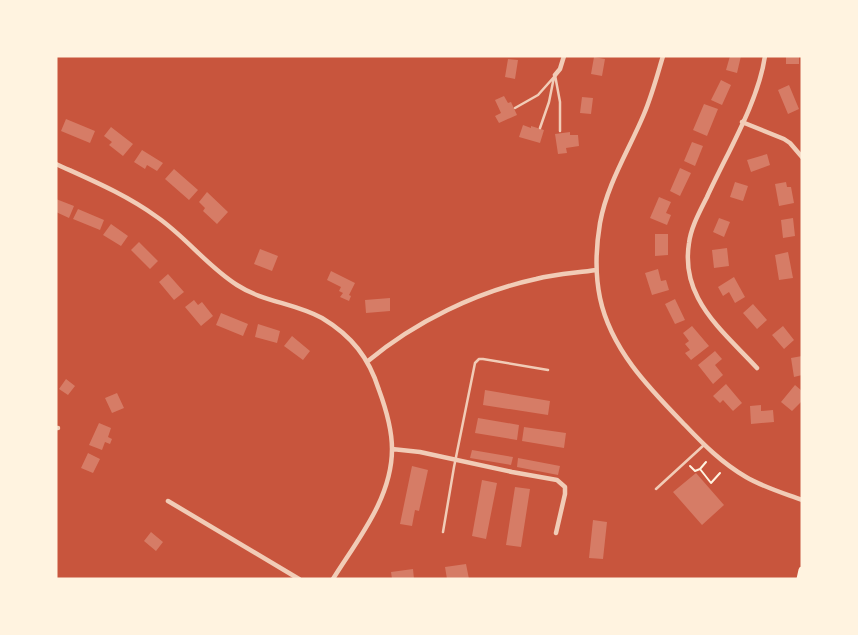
<svg xmlns="http://www.w3.org/2000/svg" width="858" height="635" viewBox="0 0 858 635" font-family="'Exo 2',sans-serif">
<rect width="100%" height="100%" fill="#c8553d"/>
<path fill="#d67c66" d="M730,56H741L737,73L726,70Z
M786,56H799V64H786Z
M594,57L605,59L602,76L591,74Z
M508,59L518,60L515,79L505,77Z
M721,80L731,85L722,105L711,100Z
M789,85L799,109L788,114L778,90Z
M504,96L508,103L511,102L517,115L499,123L495,116L501,113L495,100Z
M582,97L593,98L591,114L580,113Z
M704,104L718,109L707,136L693,130Z
M66,119L95,131L90,143L61,131Z
M523,125L531,128V126L544,130L540,143L519,137Z
M111,127L133,144L123,156L109,145L112,142L104,136Z
M570,132V135H578L579,146L566,148L567,153L558,154L555,134Z
M692,142L703,146L695,166L684,161Z
M142,150L163,163L157,171L147,165L145,169L134,162Z
M767,154L770,165L751,172L747,160Z
M680,168L691,173L680,196L670,191Z
M174,169L198,190L189,200L165,179Z
M735,182L748,186L743,201L730,197Z
M786,182L787,187H791L794,203L779,206L775,184Z
M207,192L228,212L217,224L203,211L205,208L199,202Z
M659,197L671,202L666,213L671,215L667,225L650,218Z
M56,199L74,206L69,218L56,212Z
M78,209L104,220L100,230L73,219Z
M719,218L730,222L724,237L713,232Z
M793,218L795,236L783,238L781,220Z
M111,224L128,236L121,246L103,235Z
M655,234H668V255L655,256Z
M139,242L158,261L150,269L131,250Z
M727,248L729,266L714,268L712,250Z
M260,249L278,256L272,271L254,264Z
M788,252L793,278L779,280L775,255Z
M658,269L661,281L666,280L669,290L652,295L645,273Z
M331,271L355,283L349,295L351,296L349,301L340,297L343,293L339,291L341,287L327,280Z
M168,274L184,292L174,300L159,282Z
M734,277L745,297L735,303L729,292L723,296L718,287Z
M390,298V311L366,313L365,300Z
M675,299L685,320L675,324L665,304Z
M194,300L198,305L202,302L213,316L201,326L185,307Z
M753,304L767,320L757,329L743,313Z
M221,313L248,324L243,336L216,325Z
M258,324L280,331L277,343L255,337Z
M692,326L709,346L691,360L685,353L690,350L685,344L689,341L683,333Z
M783,326L794,340L784,349L772,335Z
M292,336L310,351L303,360L284,346Z
M715,351L722,359L715,365L723,375L713,384L698,365Z
M802,356V375L794,377L791,358Z
M66,379L75,386L68,395L59,389Z
M726,384L742,403L733,411L723,400L720,403L713,396Z
M795,385L802,391V401L792,411L781,402Z
M485,390L550,401L548,415L483,405Z
M117,393L124,408L112,413L105,398Z
M761,405V411L773,410L774,422L751,424L750,406Z
M478,418L519,425L517,440L475,433Z
M99,423L111,428L108,437L112,439L110,444L105,442L102,450L89,445Z
M524,427L566,433L564,448L522,441Z
M472,450L513,457L511,465L470,458Z
M88,453L100,459L93,473L81,468Z
M518,458L560,466L558,475L517,467Z
M412,466L428,470L419,511L415,510L412,526L400,524Z
M696,473L724,505L702,525L673,492Z
M482,480L497,483L486,539L472,536Z
M515,487L530,489L521,547L506,545Z
M593,520L607,522L603,559L589,558Z
M151,532L163,542L156,551L144,541Z
M466,564L469,579H447L445,567Z
M413,569L414,579H392L391,572Z"/>
<g fill="none" stroke-linecap="round" stroke-linejoin="round">
<path stroke="#fff3e0" stroke-width="2" d="M706,462L700,469L711,483L720,473
M690,466L695,471L700,469"/>
<path stroke="#f1ccb7" stroke-width="2.5" d="M555,75L560,102V131
M515,108L538,95L554,77
M540,128L549,102L554,77
M656,489L704,445
M443,532L454,467L475,363L479,359H483L548,370"/>
<path stroke="#f1ccb7" stroke-width="4.5" d="M663,56C657,76 652,95 644,114C629,150 607,184 600,223C596,247 595,274 600,298C611,350 650,389 685,425C704,445 722,463 746,477C763,487 783,493 802,500
M555,75L560,69L564,56
M742,122L784,139L790,143L802,157
M56,164C91,180 125,194 157,217C186,237 207,266 237,285C263,302 295,303 322,318C352,336 369,358 379,390C386,409 392,429 392,449C392,498 358,539 333,579
M368,361C415,322 476,292 536,279C555,274 576,273 596,270
M757,368C737,346 712,325 698,298C689,281 686,262 689,243C691,227 700,211 707,197C727,153 758,103 765,56
M56,428H58
M392,449L420,452L512,472L557,480L565,487V494L556,533
M168,501L299,579"/>
<path stroke="#fff3e0" stroke-width="7" d="M800,579L802,570"/>
</g>
<rect width="858" height="635" fill="none" stroke="#fff3e0" stroke-width="115"/>
</svg>
